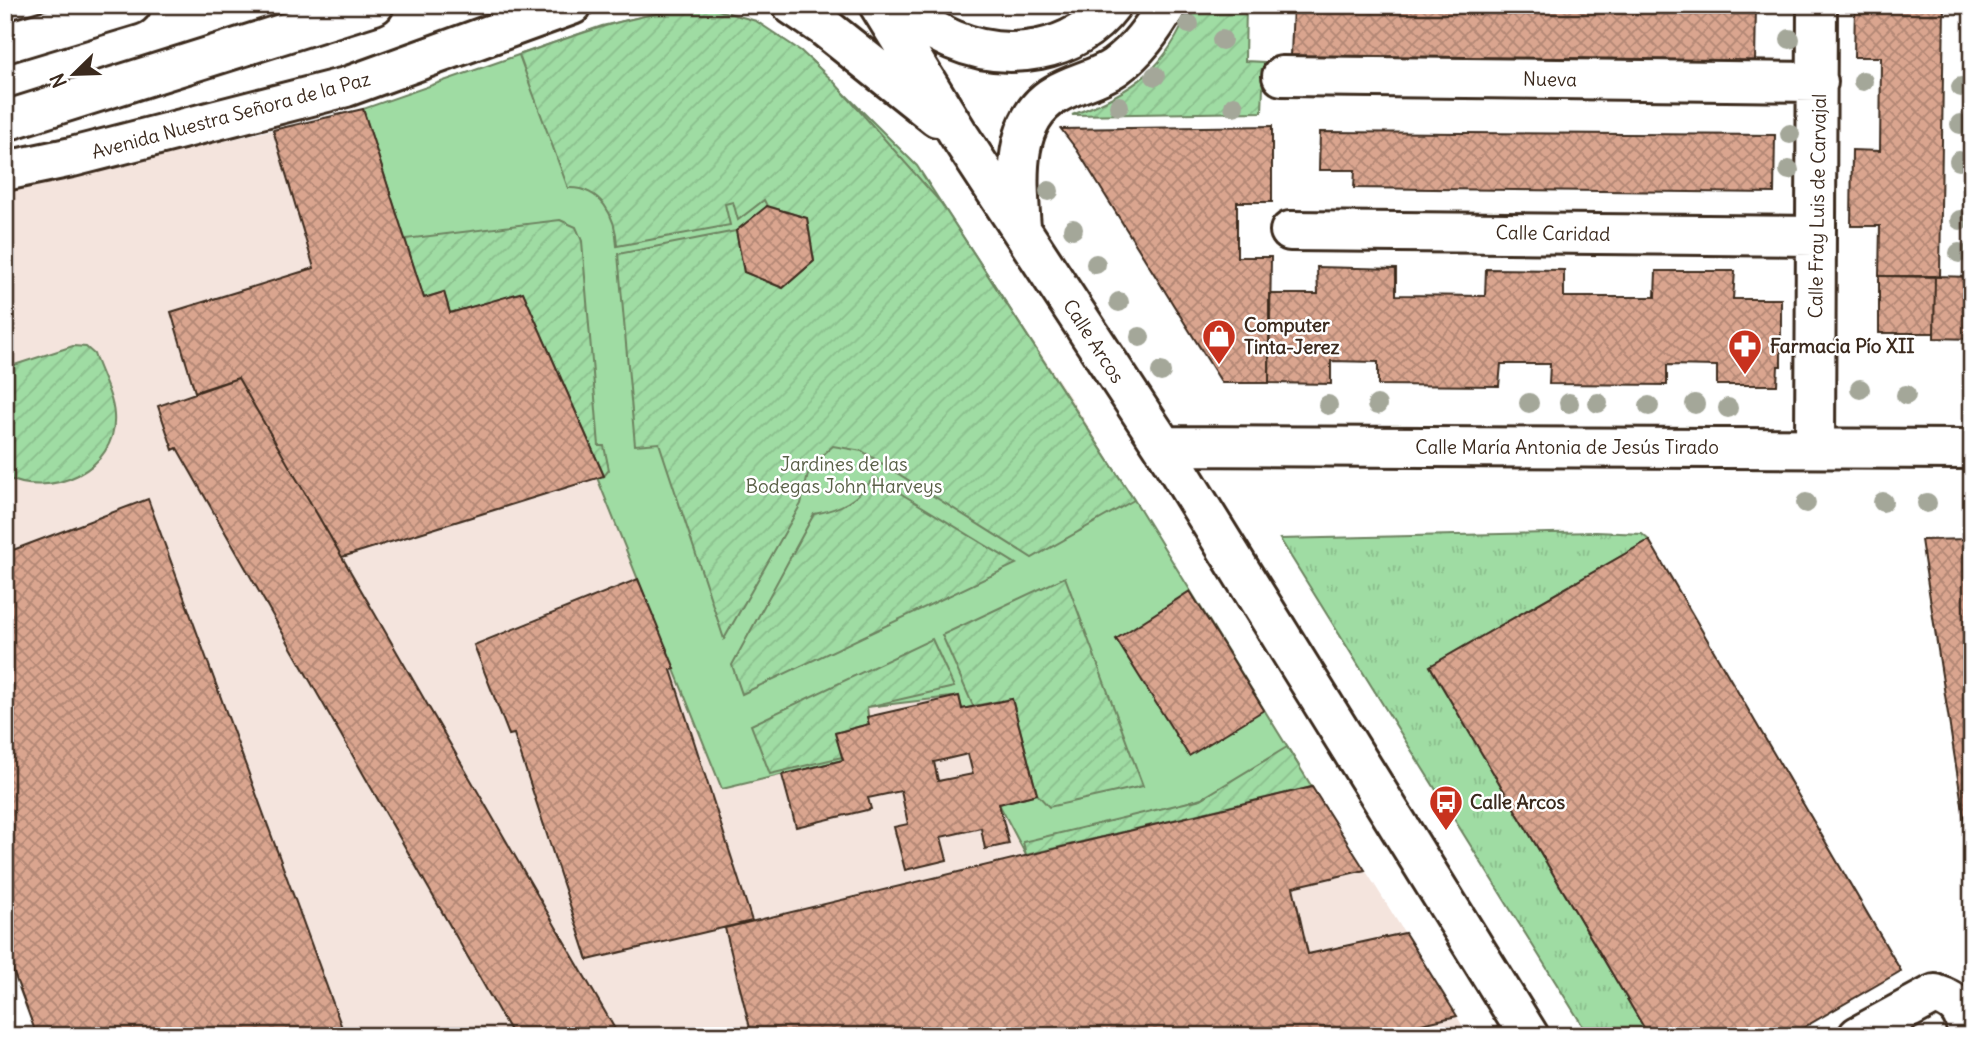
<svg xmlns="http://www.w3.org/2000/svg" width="1977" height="1041" viewBox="0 0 1977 1041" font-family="Delius,sans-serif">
<defs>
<pattern id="grass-tufts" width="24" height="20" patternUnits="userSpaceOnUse" patternTransform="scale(1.75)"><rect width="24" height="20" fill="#9fdca3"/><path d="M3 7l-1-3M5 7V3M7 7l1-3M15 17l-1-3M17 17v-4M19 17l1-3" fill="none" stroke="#8abd8c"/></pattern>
<pattern id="garden-furrows" width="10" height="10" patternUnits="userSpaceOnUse" patternTransform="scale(1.75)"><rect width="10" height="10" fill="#9fdca3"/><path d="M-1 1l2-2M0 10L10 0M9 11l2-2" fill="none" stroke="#8abd8c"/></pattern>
<pattern id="building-cross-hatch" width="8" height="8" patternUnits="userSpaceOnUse" patternTransform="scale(1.75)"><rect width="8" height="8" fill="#daa58f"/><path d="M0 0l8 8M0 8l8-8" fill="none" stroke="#b28774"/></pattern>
</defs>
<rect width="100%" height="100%" fill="#fff"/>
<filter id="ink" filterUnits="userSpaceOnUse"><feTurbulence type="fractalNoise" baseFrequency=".0143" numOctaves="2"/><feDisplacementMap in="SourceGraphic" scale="14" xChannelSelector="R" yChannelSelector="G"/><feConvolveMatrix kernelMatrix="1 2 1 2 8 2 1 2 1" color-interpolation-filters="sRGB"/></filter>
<g filter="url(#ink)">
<path fill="#f4e4dd" d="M711,8L756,21L801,51L834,82L941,203L1075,405L1469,1036H37L5,949V191L363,109L430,88L602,26L650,13Z"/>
<path fill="url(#grass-tufts)" stroke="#6d8360" stroke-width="2" d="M1596,532L1642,534L1649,540L1430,666L1649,1036H1589L1280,539Z"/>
<path fill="#9fdca3" stroke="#6d8360" stroke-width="2" d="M675,9L810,59L917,166L1140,509L1299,766L1026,855L999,804L1037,794L1012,699L962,709L959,696L867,707L835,733L843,760L722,789L523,293L450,313L444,292L424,298L363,109L602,26Z"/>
<path fill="url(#garden-furrows)" stroke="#6d8360" stroke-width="2" d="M1191,5H1246L1245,61L1264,62L1262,112L1072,115C1133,92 1167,69 1191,5Z
M711,8L756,21L801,51L834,82L941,203L1134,500L1032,558L862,451L833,446L810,466L801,504L724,639L659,443L635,445L618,254L736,231L744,272L783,288L814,261L807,218L767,206L764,200L738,220L733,202L725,204L730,225L617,246C616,216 601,187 568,188L519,55C585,32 641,10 711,8Z
M560,220L576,227L582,241L599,446H604L609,470L604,476L523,293L450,313L444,292L424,298L405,239Z
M73,346L86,347L94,354C100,372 113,396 114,415C118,471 49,499 5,477V368Z
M874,477L1016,564L742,694L732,665L814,514C841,509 858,500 874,477Z
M1065,577L1143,786L1049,807L1037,794L1012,699L973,706L942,635Z
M932,639L954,687L867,707L869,724L835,733L842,757L770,774L751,725Z
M1287,747L1312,787L1026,855L1023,842L1201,799Z"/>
<path fill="url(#building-cross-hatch)" stroke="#3b2a1e" stroke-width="2" fill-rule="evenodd" d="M1293,5H1756L1755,64L1616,59L1291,56Z
M1855,5H1944L1940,277L1879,276L1880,226H1851L1852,150L1880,151L1881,57H1854Z
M363,109L424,298L444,292L450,313L523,292L604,476L342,557L238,378L195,392L171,312L314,268L273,130Z
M1272,126V202H1237V257H1271L1269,383H1222L1077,150L1061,129Z
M1320,132L1775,135L1774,193L1354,188L1355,170H1319Z
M767,206L807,218L814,261L783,288L744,272L736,231Z
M1317,267L1396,269V295L1485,296L1486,269L1564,270V297H1655L1656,271H1735L1733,299H1781V366H1778L1777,385H1717V366L1667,365V385L1549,384L1550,364H1501L1499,386L1378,385V362L1331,361V384L1269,383V294H1318Z
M1879,276H1935L1934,333H1879Z
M1935,276L1972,277V339L1934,338Z
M238,378L342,557L619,1036H513L177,448L173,450L158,406Z
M148,499L345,1036H37L5,949V553Z
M1972,539V869L1921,540Z
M1649,540L1901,971L1789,1036H1649L1430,666Z
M638,579L675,669L671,670L752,921L588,960L514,734L509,735L474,645Z
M1190,591L1264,710L1189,756L1116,639Z
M959,696L962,709L1012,699L1037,794L999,804L1009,844L985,849L981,828L941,837L947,860L905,870L894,827L908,824L901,791L868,798L871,809L796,827L782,775L843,760L835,733L869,724L867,717ZM968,754L973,774L938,781L934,762Z
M1312,787L1365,870L1293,887L1308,954L1405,933L1457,1016L1368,1036H752L725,928Z"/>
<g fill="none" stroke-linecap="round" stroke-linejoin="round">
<g stroke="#3b2a1e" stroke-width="44">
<path id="minor" d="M792,5L823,26L937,117
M879,5L959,135L1163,446L1529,1036
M891,5C911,17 932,31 953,40C1007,63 1075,53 1111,5
M1282,76L1818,82
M5,171L72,157L346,87L572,5
M1021,228C1018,184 1010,120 1056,94C1074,83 1098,79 1115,67C1138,50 1152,30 1167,5
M1290,231L1816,236
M1163,446L1972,449
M1815,448L1817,5
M1858,1036L1935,994C1958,1001 1965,1012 1968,1036"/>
</g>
<g stroke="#3b2a1e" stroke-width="44">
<path id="major" d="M5,43L131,5
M5,121L374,5"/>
</g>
<use href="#minor" stroke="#fff" stroke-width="38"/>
<use href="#major" stroke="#fff" stroke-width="38"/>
</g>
<g fill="#a4a799">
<circle cx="1189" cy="24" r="10"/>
<circle cx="1790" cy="39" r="10"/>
<circle cx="1222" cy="40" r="10"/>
<circle cx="1155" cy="76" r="10"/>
<circle cx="1863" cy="81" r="10"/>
<circle cx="1961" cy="87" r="10"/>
<circle cx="1119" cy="106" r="10"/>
<circle cx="1234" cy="106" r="10"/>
<circle cx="1960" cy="124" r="10"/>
<circle cx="1790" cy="134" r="10"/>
<circle cx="1959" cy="161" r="10"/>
<circle cx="1789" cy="170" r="10"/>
<circle cx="1049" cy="191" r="10"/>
<circle cx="1960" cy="220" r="10"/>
<circle cx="1073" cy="229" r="10"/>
<circle cx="1959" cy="253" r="10"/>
<circle cx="1096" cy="264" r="10"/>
<circle cx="1119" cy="302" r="10"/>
<circle cx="1140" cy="337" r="10"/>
<circle cx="1161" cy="372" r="10"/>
<circle cx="1860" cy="389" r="10"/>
<circle cx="1906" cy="395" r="10"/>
<circle cx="1529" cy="403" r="10"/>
<circle cx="1569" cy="403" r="10"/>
<circle cx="1598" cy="403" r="10"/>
<circle cx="1695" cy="404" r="10"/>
<circle cx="1328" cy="405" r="10"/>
<circle cx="1377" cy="405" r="10"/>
<circle cx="1649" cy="406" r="10"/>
<circle cx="1728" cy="408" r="10"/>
<circle cx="1883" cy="502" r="10"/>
<circle cx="1806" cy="503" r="10"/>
<circle cx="1927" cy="503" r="10"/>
</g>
</g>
<defs>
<g id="shop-pin" transform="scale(1.75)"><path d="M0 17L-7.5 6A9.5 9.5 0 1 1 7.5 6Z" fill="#c8321e" stroke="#fff"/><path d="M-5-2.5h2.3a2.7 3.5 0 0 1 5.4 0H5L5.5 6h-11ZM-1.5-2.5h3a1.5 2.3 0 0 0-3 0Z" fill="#fff"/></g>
<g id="pharmacy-pin" transform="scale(1.75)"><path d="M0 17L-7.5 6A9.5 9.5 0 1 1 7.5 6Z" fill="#c8321e" stroke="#fff"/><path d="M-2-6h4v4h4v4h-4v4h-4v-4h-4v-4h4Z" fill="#fff"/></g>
<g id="bus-pin" transform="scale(1.75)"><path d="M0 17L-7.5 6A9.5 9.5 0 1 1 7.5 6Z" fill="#c8321e" stroke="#fff"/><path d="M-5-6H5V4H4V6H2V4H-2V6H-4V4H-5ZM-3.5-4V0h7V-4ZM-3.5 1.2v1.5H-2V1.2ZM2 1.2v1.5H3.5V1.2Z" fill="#fff"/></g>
</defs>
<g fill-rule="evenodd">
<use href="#shop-pin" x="1219" y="336"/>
<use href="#pharmacy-pin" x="1745" y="346"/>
<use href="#bus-pin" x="1446" y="802"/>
</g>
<g text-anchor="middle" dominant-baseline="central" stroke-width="5" stroke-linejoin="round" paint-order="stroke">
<g font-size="19" fill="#3b2a1e" stroke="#fff">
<text transform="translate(1550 79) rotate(1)">Nueva</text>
<text transform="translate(231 115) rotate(-15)">Avenida Nuestra Señora de la Paz</text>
<text transform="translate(1817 206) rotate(-89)">Calle Fray Luis de Carvajal</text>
<text transform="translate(1553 233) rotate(1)">Calle Caridad</text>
<text transform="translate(1094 341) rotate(57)">Calle Arcos</text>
<text x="1567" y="447">Calle María Antonia de Jesús Tirado</text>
</g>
<g font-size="19" font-weight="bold" fill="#3b2a1e" stroke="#fff" text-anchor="start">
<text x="1244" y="325">Computer<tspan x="1244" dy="22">Tinta-Jerez</tspan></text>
<text x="1770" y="346">Farmacia Pío XII</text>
<text x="1470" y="802">Calle Arcos</text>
</g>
<g font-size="19" fill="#595f46" stroke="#fff">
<text x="844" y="464">Jardines de las<tspan x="844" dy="22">Bodegas John Harveys</tspan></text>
</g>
</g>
<rect width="1977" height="1041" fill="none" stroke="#fff" stroke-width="28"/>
<rect x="14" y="14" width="1949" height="1013" fill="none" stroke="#3b2a1e" stroke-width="2.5" filter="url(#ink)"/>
<g transform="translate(74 74) rotate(247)" stroke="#ffffff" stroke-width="5" paint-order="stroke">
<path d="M0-5L12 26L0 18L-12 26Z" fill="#3b2a1e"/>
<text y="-10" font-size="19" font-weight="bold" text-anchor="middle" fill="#3b2a1e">N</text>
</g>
</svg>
